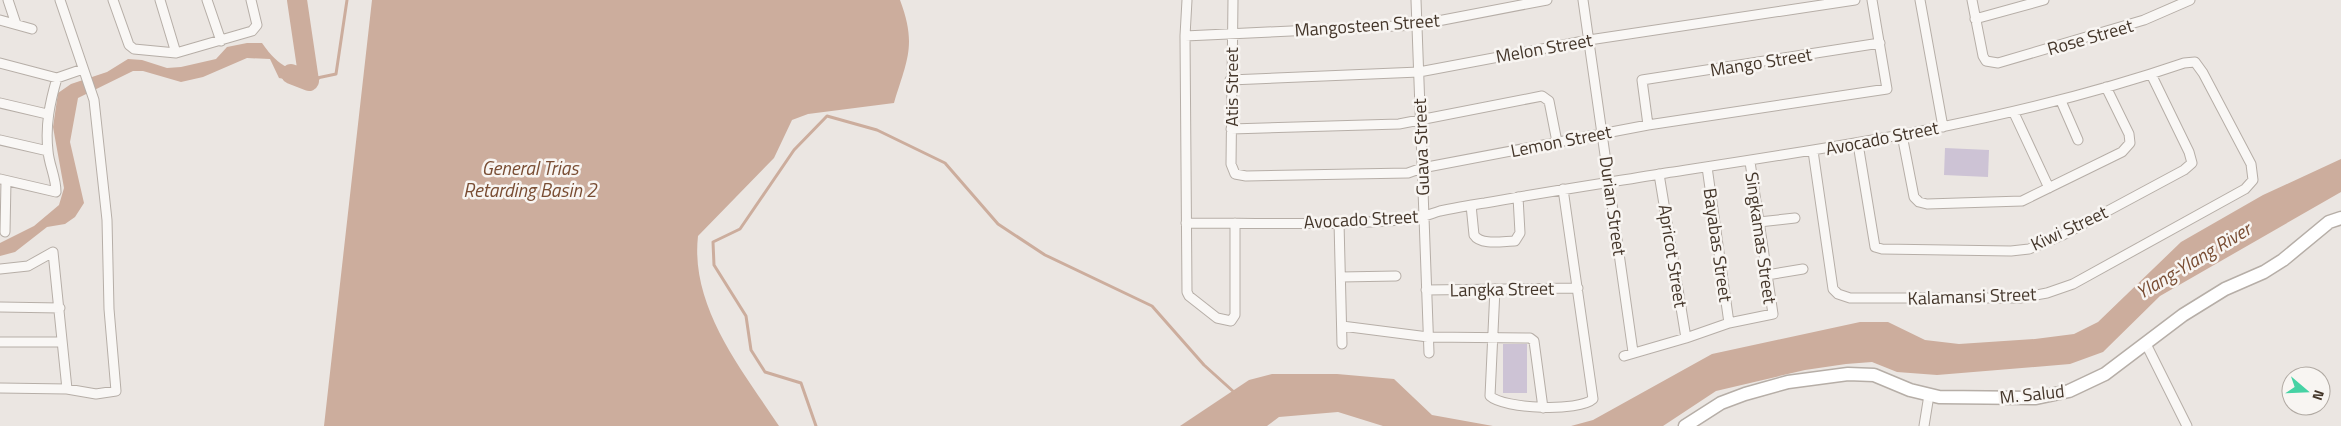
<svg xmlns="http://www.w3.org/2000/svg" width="2341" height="426" viewBox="0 0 2341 426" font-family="'Titillium Web',sans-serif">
<rect width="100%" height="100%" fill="#ebe6e2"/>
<path fill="#cdc3d5" d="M1945,148L1989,150L1988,177L1944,175Z
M1503,344H1527V393H1503Z"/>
<path fill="#ccad9d" d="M372,0H900C917,45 907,60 894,103L808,114L792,120L774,158L698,236C690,307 742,370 779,426H324Z
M247,43H262C281,70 290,69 321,77L316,85L279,78L270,59L247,58L203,77L181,82L143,71H133L78,98L70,142L84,203L75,217L65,224L47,227L15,252L0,256V243L34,226L59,205L64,188L53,127L58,93L71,84L107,72L128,59L142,60L167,68L181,67L216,59L227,47Z
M2341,159V192L2160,296L2103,352L2070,364L1937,375L1897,372L1872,362L1846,364L1805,370L1716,391L1663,426H1571L1593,420L1712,354L1860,322H1888L1925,340L1959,344L2035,339L2074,334L2098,322L2181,242L2263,195Z
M1272,374H1337L1394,379L1432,415L1493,426H1383L1338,412L1279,417L1267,426H1180L1249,380Z"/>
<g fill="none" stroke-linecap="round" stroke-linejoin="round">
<path stroke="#ccad9d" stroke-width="3" d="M317,78L336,74L347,0
M816,426L801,383L765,372L751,350L746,316L714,265L713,242L740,229L794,150L827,116L877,130L945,163L998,224L1045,255L1152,306L1204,365L1235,393"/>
<path stroke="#ccad9d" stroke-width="20" d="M291,74L309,81L297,0"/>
<g stroke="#b6aea7" stroke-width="11">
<path id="street" d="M8,0L16,24
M113,0L129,45L134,49L176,53L252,31L257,25L251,0
M160,0L176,53
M207,0L221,41
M1187,0L1185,36L1187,292L1189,296L1217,318L1231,321L1235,315V223
M1233,0L1231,164L1235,174L1246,176L1408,173L1422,168L1648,125L1887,89L1872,0
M1416,0L1429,353
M1583,0L1633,352
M1920,0L1943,127
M1972,0L1983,56L1986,61L1998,63L2144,20L2190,0
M1975,19L2044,0
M0,20L32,29
M1185,36L1417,25L1547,0
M0,63L57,78L83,69
M1230,80L1419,72L1589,40L1855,0
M2061,101L2078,140
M0,103L47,114
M2014,113L2049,188
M1648,125L1642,80L1880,43
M1231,129L1399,124L1542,96L1549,101L1557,142
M1902,135L1914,197L1919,202L1927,204L2022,201L2122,152L2130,143L2129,134L2106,87
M0,140L48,151
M1858,144L1875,247L1882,249L2011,251L2029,249L2063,235L2184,170L2192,163L2189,152L2151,74
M1707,167L1729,323
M1659,174L1686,338
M0,179L56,192C56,177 49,165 48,151C45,125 50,102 57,78
M1471,205L1474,235C1481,246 1504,241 1515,241L1520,233L1518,197
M1339,222L1342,344
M1759,222L1795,218
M1186,223C1261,223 1337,226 1411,219C1421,218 1430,214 1440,211C1455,208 1470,205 1485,203C1545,192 1606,183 1666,173C1843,146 2015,121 2184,63L2195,62L2203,73L2251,164L2253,180L2245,189L2073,284L2047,293L2020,298H1850L1838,294L1833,289L1813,151
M5,232L6,181
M0,269L28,266L53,252L67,389
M1767,275L1803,269
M1341,277L1396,276
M1495,289L1490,396C1504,409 1579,412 1593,399L1563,189
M1426,290L1578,288
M0,307L60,308
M1342,326L1428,337L1530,338L1534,341L1543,408
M0,342H62
M2146,344L2187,426
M1624,356L1686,338L1729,323L1773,314L1750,162
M0,388L67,389L96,394L116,391L109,309L107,220L94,100L60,0
M1924,426L1929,395"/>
</g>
<g stroke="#b6aea7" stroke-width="15">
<path id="secondary" d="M1685,426L1721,403L1745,394L1788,382L1848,374L1874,375L1910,390L1939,397L2036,398L2069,391L2105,374L2183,315L2225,289L2264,272L2283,260L2329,222L2341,218"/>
</g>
<use href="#street" stroke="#f9f7f5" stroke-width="9"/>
<use href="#secondary" stroke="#fff" stroke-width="12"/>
</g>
<g text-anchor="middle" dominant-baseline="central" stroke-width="5" stroke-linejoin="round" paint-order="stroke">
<g font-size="18" fill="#44362a" stroke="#f8f5f2">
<text transform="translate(1367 25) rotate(-4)">Mangosteen Street</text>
<text transform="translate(2090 37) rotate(-16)">Rose Street</text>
<text transform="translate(1544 48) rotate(-10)">Melon Street</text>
<text transform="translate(1761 62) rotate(-9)">Mango Street</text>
<text transform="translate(1231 87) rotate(-90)">Atis Street</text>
<text transform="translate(1882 138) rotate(-11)">Avocado Street</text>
<text transform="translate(1561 141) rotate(-11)">Lemon Street</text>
<text transform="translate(1421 147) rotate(-92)">Guava Street</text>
<text transform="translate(1613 206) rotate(82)">Durian Street</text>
<text transform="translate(1361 219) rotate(-3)">Avocado Street</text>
<text transform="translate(2069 228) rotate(-25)">Kiwi Street</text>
<text transform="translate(1761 238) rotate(82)">Singkamas Street</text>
<text transform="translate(1718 245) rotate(82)">Bayabas Street</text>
<text transform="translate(1673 256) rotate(81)">Apricot Street</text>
<text transform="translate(1502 289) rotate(-1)">Langka Street</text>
<text transform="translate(1972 296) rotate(-2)">Kalamansi Street</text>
<text transform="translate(2032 394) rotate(-6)">M. Salud</text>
</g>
<g font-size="19" font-style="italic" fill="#794d33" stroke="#f8f5f2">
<text x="530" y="167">General Trias<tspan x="530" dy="22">Retarding Basin 2</tspan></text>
<text transform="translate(2193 260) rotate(-31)">Ylang-Ylang River</text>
</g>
</g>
<g transform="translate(2306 391) rotate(109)"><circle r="24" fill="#f8f5f2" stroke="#b0a9a2"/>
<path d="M0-4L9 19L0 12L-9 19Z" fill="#46d2a4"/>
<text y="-8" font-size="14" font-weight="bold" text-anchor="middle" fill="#44362a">N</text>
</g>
</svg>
